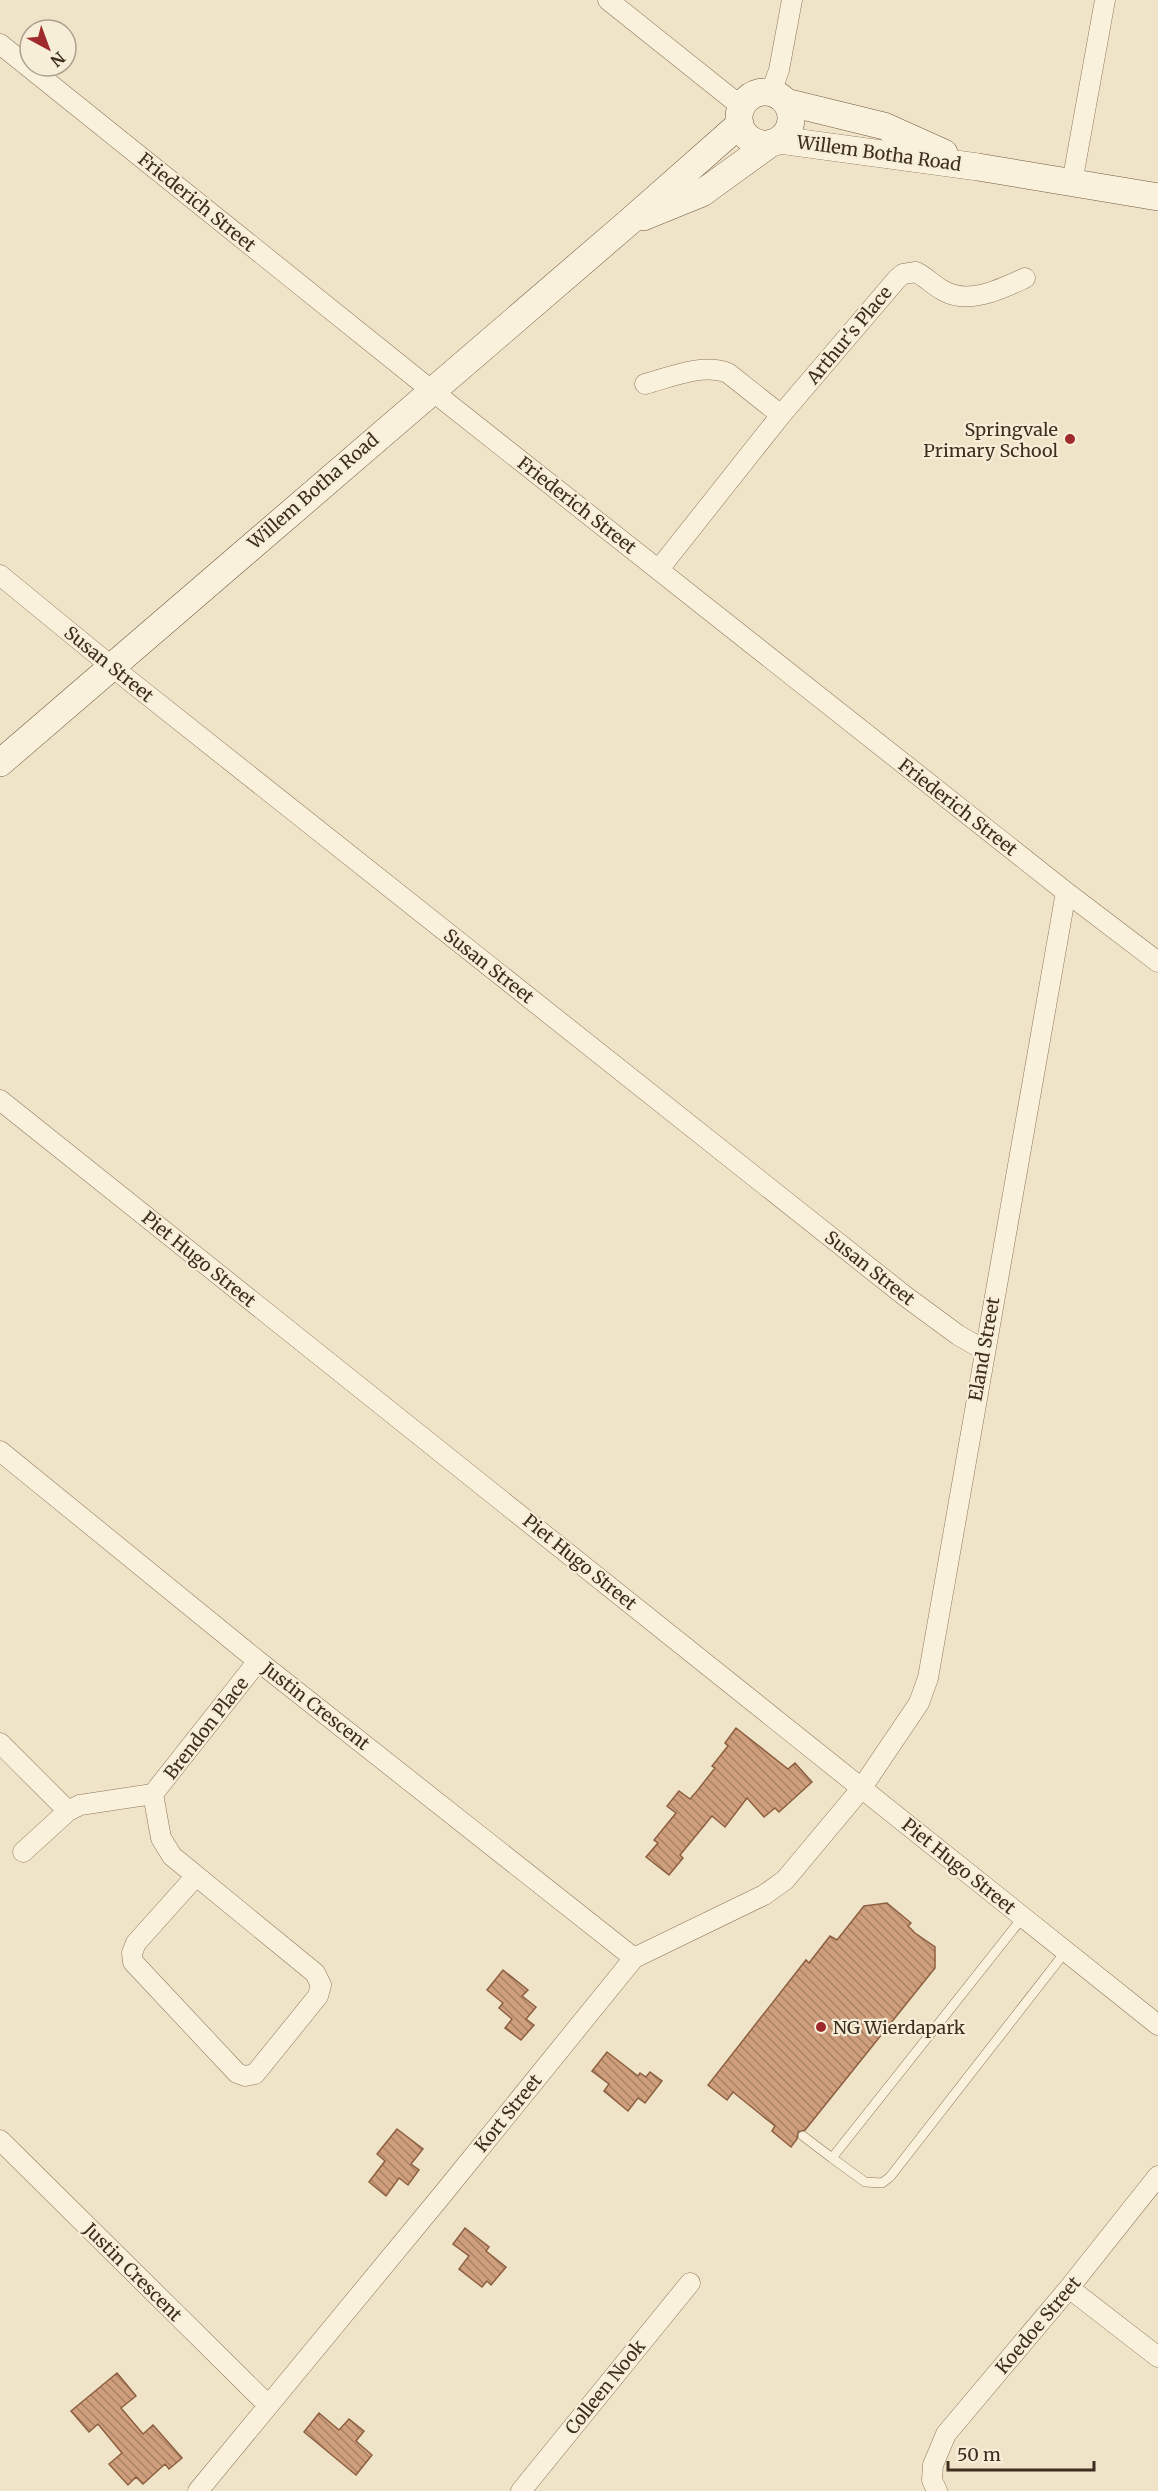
<svg xmlns="http://www.w3.org/2000/svg" width="1158" height="2491" viewBox="0 0 1158 2491" font-family="Merriweather,serif">
<defs>
<pattern id="building-back-hatch" width="6" height="6" patternUnits="userSpaceOnUse" patternTransform="scale(1.5)"><rect width="6" height="6" fill="#cf9f7d"/><path d="M-1 5l2 2M0 0l6 6M5-1l2 2" fill="none" stroke="#a98266"/></pattern>
</defs>
<rect width="100%" height="100%" fill="#f0e4c8"/>
<path fill="url(#building-back-hatch)" stroke="#8d5f41" stroke-width="1.5" d="M736,1728L788,1769L795,1763L812,1782L779,1812L775,1808L764,1817L747,1798L725,1827L712,1816L680,1855L683,1858L669,1875L646,1857L658,1843L654,1840L676,1813L667,1806L679,1791L690,1799L697,1791L715,1768L712,1766L728,1746L725,1743Z
M887,1903L911,1923L908,1926L915,1933L935,1947V1968L805,2130L798,2132L797,2139L791,2147L772,2131L775,2126L733,2092L727,2100L708,2085L806,1960L809,1963L830,1936L837,1940L864,1906Z
M503,1970L528,1990L522,1996L536,2007L526,2019L534,2025L521,2040L505,2028L512,2019L499,2008L503,2003L487,1990Z
M607,2052L638,2076L640,2073L646,2077L650,2072L662,2081L645,2103L638,2098L628,2111L604,2091L609,2084L592,2071Z
M397,2129L423,2149L411,2164L419,2170L408,2185L399,2178L386,2196L369,2182L385,2161L377,2154Z
M465,2228L489,2247L486,2251L506,2267L491,2285L487,2281L482,2287L459,2269L469,2256L453,2244Z
M117,2373L136,2396L121,2408L143,2434L153,2425L182,2458L169,2469L165,2464L143,2484L136,2477L128,2485L109,2464L122,2453L98,2424L89,2432L71,2411Z
M319,2413L339,2430L349,2419L364,2431L356,2441L372,2455L356,2475L304,2432Z"/>
<g fill="none" stroke-linecap="round" stroke-linejoin="round">
<g stroke="#8d765c" stroke-width="10">
<path id="lane" d="M1023,1917L832,2158L865,2182L882,2183L890,2177L1066,1951
M803,2136L832,2158"/>
</g>
<g stroke="#8d765c" stroke-width="21">
<path id="street" d="M608,0L742,107
M0,44L431,390L1066,892L1158,962
M771,92L779,70L792,0
M1072,183L1105,0
M645,384C671,377 702,363 728,373L781,415
M659,569L781,415L897,279L903,274L916,272C926,277 934,286 944,291C969,305 1001,289 1025,278
M0,575L111,666L905,1296L958,1335L984,1350
M0,1100L1158,2025
M0,1451L258,1661L634,1958
M0,1743L68,1811
M153,1794L161,1838L172,1856L315,1973L321,1985L318,1996L255,2074L245,2076L237,2073L133,1962L132,1953L136,1943L196,1876
M153,1794L258,1661
M23,1852L68,1811L80,1805L153,1794
M0,2140L267,2404
M1069,2288L1158,2357
M198,2491L442,2195L634,1958L764,1895L785,1880L861,1789L919,1703L928,1678L1066,892
M521,2491L690,2283
M937,2491L932,2480L933,2465L946,2434L1069,2288L1158,2176"/>
</g>
<g stroke="#6f573f" stroke-width="28">
<path id="secondary" d="M739 118a26 26 0 1 1 52 0a26 26 0 1 1-52 0Z
M786,102L884,126L944,153
M779,140L978,167L1158,197
M643,217L702,193L771,143
M0,763L629,222L740,124"/>
</g>
<use href="#lane" stroke="#faf1dc" stroke-width="9"/>
<use href="#street" stroke="#faf1dc" stroke-width="20"/>
<use href="#secondary" stroke="#faf1dc" stroke-width="27"/>
</g>
<g fill="#9e2a2b" stroke="#f7eed8" stroke-width="2">
<circle cx="1070" cy="439" r="6"/>
<circle cx="821" cy="2027" r="6"/>
</g>
<g text-anchor="middle" dominant-baseline="central" stroke-width="4.5" stroke-linejoin="round" paint-order="stroke">
<g font-size="18" fill="#3d2e20" stroke="#f7eed8">
<text transform="translate(879 153) rotate(8)">Willem Botha Road</text>
<text transform="translate(197 202) rotate(39)">Friederich Street</text>
<text transform="translate(849 335) rotate(-50)">Arthur's Place</text>
<text transform="translate(313 491) rotate(-41)">Willem Botha Road</text>
<text transform="translate(577 505) rotate(38)">Friederich Street</text>
<text transform="translate(109 664) rotate(39)">Susan Street</text>
<text transform="translate(958 807) rotate(38)">Friederich Street</text>
<text transform="translate(489 966) rotate(38)">Susan Street</text>
<text transform="translate(199 1259) rotate(39)">Piet Hugo Street</text>
<text transform="translate(870 1268) rotate(38)">Susan Street</text>
<text transform="translate(984 1349) rotate(-80)">Eland Street</text>
<text transform="translate(580 1562) rotate(39)">Piet Hugo Street</text>
<text transform="translate(316 1706) rotate(38)">Justin Crescent</text>
<text transform="translate(206 1728) rotate(-52)">Brendon Place</text>
<text transform="translate(959 1866) rotate(39)">Piet Hugo Street</text>
<text transform="translate(508 2113) rotate(-51)">Kort Street</text>
<text transform="translate(133 2272) rotate(45)">Justin Crescent</text>
<text transform="translate(1038 2325) rotate(-50)">Koedoe Street</text>
<text transform="translate(605 2387) rotate(-51)">Colleen Nook</text>
</g>
<g font-size="18" fill="#3d2e20" stroke="#f7eed8" text-anchor="end">
<text x="1058" y="429">Springvale<tspan x="1058" dy="21">Primary School</tspan></text>
<text x="833" y="2027" text-anchor="start">NG Wierdapark</text>
</g>
</g>
<g transform="translate(48 48) rotate(139)"><circle r="28" fill="#f7eed8" stroke="#ada18e" stroke-width="1.5"/>
<path d="M0-4.5L10 22L0 15L-10 22Z" fill="#9e2a2b"/>
<text y="-9" font-size="16" font-weight="bold" text-anchor="middle" fill="#3d2e20">N</text>
</g>
<path d="M948 2461v9h146v-9" fill="none" stroke="#3d2e20" stroke-width="3"/>
<text x="957" y="2461" font-size="18" fill="#3d2e20" stroke="#f7eed8" stroke-width="4.5" paint-order="stroke">50 m</text>
</svg>
